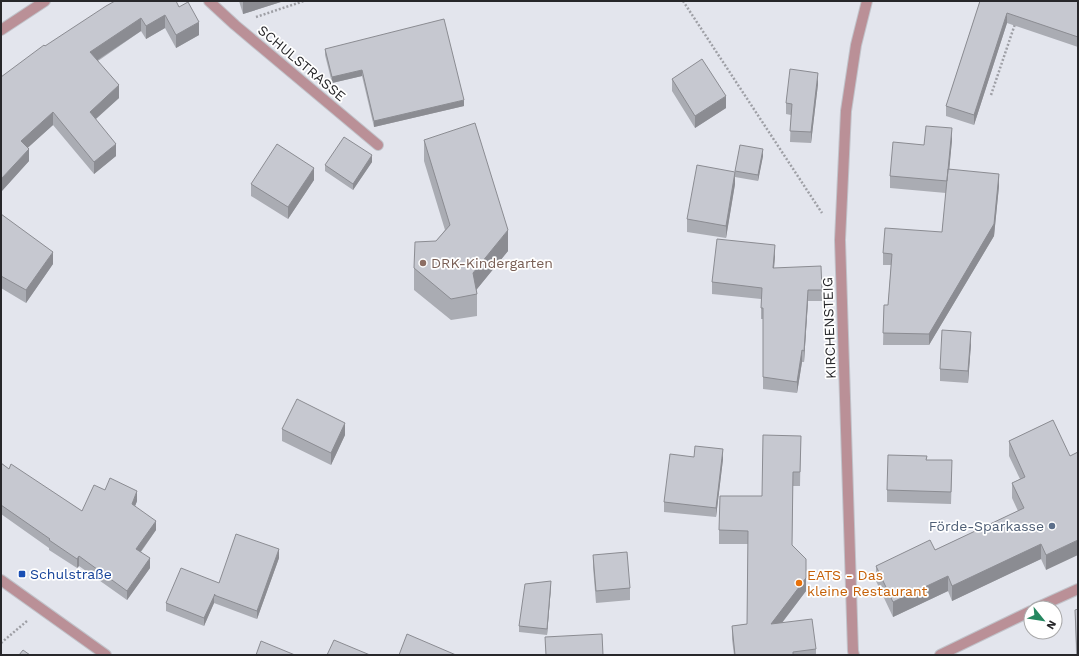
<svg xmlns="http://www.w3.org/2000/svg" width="1079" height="656" viewBox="0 0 1079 656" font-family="'Work Sans',sans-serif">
<rect width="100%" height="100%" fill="#e3e5ed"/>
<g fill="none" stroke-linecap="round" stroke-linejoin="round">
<g stroke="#c1c3ca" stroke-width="12">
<path id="minor" d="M209,1L235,25L378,145
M1,30L45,1
M854,655L853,651L840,240L846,111L856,45L867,1"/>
</g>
<g stroke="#c1c3ca" stroke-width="12">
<path id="tertiary" d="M1,580L106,655
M1036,608L1078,589
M940,655L1031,611"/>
</g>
<path stroke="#9e9fa5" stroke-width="2.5" stroke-dasharray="2 2" stroke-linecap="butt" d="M683,1L822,213
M256,17L304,1
M991,95L1015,24
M1,643L27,621"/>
<use href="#minor" stroke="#ba9097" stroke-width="10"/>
<use href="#tertiary" stroke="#ba9097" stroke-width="10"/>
</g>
<path fill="#aaacb3" d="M239,1H284L243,14Z
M980,1H1078V47L1007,23L974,125L946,116V106Z
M179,7L199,35L176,48L165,28L146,39L141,31L98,61L119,98L96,119L116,156L94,174L53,125L28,147L29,161L1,192L45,46Z
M325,49L464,106L374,127L362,76L332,83L325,55Z
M672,79L726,108L695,128L672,91Z
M818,84L811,143L790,142L791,115L786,114V103Z
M424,140L508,251L476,290L477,294V316L451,320L414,290V268L445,230L424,161Z
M952,140L949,169L999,186L994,236L929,345H883L884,305H888L891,265H883V253L942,232L946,193L890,188V176L924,145Z
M740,145L763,156L758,181L735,177V184L726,238L687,232V219L735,172Z
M372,162L353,190L325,171V165Z
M314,180L288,219L251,196V184Z
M1,214L53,264L26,303L1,288Z
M775,256L774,268L822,290V301H808L804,362H802L797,393L763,389V319H761V299L712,294V282Z
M971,344L968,383L940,381V369Z
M1053,420L1046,570L1041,559L952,601L948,591L893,617L876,581V566L935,550L1018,511L1012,498V483L1020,479L1009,456V441Z
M282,429L345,435L331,465L282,441Z
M801,436L800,486H793L792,545L806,572V591L782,623L816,649V655H734L732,639V626L747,624L748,544H719V530L762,496Z
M694,457L723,459L716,517L664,512V502Z
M927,460L952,472L951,504L887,502V490Z
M1,463L9,469L82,511L105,490L137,501L135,506L156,530L141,552L150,568L127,600L79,566L77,568L49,550V548L1,514Z
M593,555L630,588V600L596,603L593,567Z
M279,558L257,619L214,603L204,626L166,611V603L219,583Z
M551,587L547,635L519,632V626Z
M1075,610L1078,655H1076Z"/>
<path fill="#8b8c92" d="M247,1H284L243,14V2Z
M1007,13V23L974,125V115Z
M165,15V28L146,39V26Z
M141,18V31L90,65V52Z
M199,22V35L176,48V35Z
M362,70V76L332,83V77Z
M818,73V84L811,143V132Z
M119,85V98L90,124V112Z
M726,96V108L695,128V116Z
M464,100V106L374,127V121Z
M53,112V125L21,154V141Z
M952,128V140L947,194V181Z
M116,144V156L94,174V162Z
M29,149V161L1,192V179Z
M763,149V156L758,181V175Z
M372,155V162L353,190V184Z
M314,168V180L288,219V207Z
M735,172V184L726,238V226Z
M999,174V186L994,236L929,345V334Z
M508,230V251L473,294V273Z
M775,245V256L773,279V268Z
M53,252V264L26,303V290Z
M808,290V301L804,362V351Z
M971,332V344L968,383V371Z
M802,350V362L797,393V382Z
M345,423V435L331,465V453Z
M723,449V459L716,517V508Z
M137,491V501L132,514V504Z
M156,521V530L136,558V549Z
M1078,540V555L1046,570V555Z
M1041,544V559L952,601V586Z
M279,549V558L257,619V611Z
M79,556V566L77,568V559Z
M150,558V568L127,600V591Z
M806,559V591L771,637V624Z
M948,576V591L893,617V602Z
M551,581V587L547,635V629Z
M214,595V603L204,626V618Z"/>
<path fill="#c6c8d0" stroke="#8b8c92" d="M115,1H176L179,7L188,2L199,22L176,35L165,15L146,26L141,18L90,52L119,85L90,112L116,144L94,162L53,112L21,141L29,149L1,179V77L44,45L45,46L106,6Z
M980,1H1078V37L1007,13L974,115L946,106Z
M444,19L464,100L374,121L362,70L332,77L325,49Z
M702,59L726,96L695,116L672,79Z
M790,69L818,73L811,132L790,131L792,104L786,103Z
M475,123L508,230L473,273L477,294L451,299L414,268L415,242L436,241L450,225L424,140Z
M926,126L952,128L947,181L890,176L893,142L924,145Z
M344,137L372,155L353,184L325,165Z
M277,144L314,168L288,207L251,184Z
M740,145L763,149L758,175L735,171Z
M697,165L735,172L726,226L687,219Z
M948,169L999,174L994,224L929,334L883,333L884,305H888L892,254L883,253L885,228L942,232Z
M1,214L53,252L26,290L1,276Z
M717,239L775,245L773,268L821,266L822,290H808L804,351L802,350L797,382L763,377V308H761L762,288L712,282Z
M942,330L971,332L968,371L940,369Z
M297,399L345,423L331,453L282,429Z
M1053,420L1070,456L1078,452V540L1046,555L1041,544L952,586L948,576L893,602L876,566L930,540L935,550L1024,508L1012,483L1025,477L1009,441Z
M763,435L801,436L800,472H793L792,545L806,559V578L771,624L812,619L816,649L793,652V655H735L732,626L747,624L748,531L719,530L720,496H762Z
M695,446L723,449L716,508L664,502L670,454L694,457Z
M888,455L927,456L926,460H952L951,492L887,490Z
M1,463L9,469L11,464L82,511L94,485L105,490L110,478L137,491L132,504L156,521L136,549L150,558L127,591L79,556L77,559L49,540L50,539L1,505Z
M236,534L279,549L257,611L214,595L215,594L204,618L166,603L181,568L219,583Z
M627,552L630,588L596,591L593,555Z
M551,581L547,629L519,626L525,584Z
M1078,609V655H1077L1075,610Z
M407,634L456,655H399Z
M602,634L603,655H546L545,637Z
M334,640L370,655H327Z
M261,641L295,655H256Z
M23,650L30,655H19Z"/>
<circle fill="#8d6e63" stroke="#fff" stroke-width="1.5" cx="423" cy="263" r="4"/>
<circle fill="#5c6f8a" stroke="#fff" stroke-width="1.5" cx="1052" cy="526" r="4"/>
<rect fill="#1a4fb4" stroke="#fff" stroke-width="1.5" x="18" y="570" width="8" height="8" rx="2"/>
<circle fill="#e8710a" stroke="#fff" stroke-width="1.5" cx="799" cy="583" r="4"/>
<g text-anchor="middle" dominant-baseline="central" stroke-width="3.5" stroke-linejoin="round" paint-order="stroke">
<g font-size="14" fill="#27272a" stroke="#fff">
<text transform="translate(302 63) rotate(40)">SCHULSTRASSE</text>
<text transform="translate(829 328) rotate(-92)">KIRCHENSTEIG</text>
</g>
<g font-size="14" fill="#785e54" stroke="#fff" text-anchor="start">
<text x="431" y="263">DRK-Kindergarten</text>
</g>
<g font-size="14" fill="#4e5e75" stroke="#fff" text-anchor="end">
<text x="1044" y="526">Förde-Sparkasse</text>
</g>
<g font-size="14" fill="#164399" stroke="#fff" text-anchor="start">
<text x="30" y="574">Schulstraße</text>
</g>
<g font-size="14" fill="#c56008" stroke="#fff" text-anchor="start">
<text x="807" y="575">EATS - Das<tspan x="807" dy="16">kleine Restaurant</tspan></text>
</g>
</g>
<rect width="1079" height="656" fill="none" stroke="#27272a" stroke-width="4"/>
<g transform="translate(1043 620) rotate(120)"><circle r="19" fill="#ffffff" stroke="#a9a9aa"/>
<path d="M0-3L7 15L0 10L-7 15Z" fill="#268760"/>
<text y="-6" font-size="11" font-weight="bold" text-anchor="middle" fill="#27272a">N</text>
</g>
</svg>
